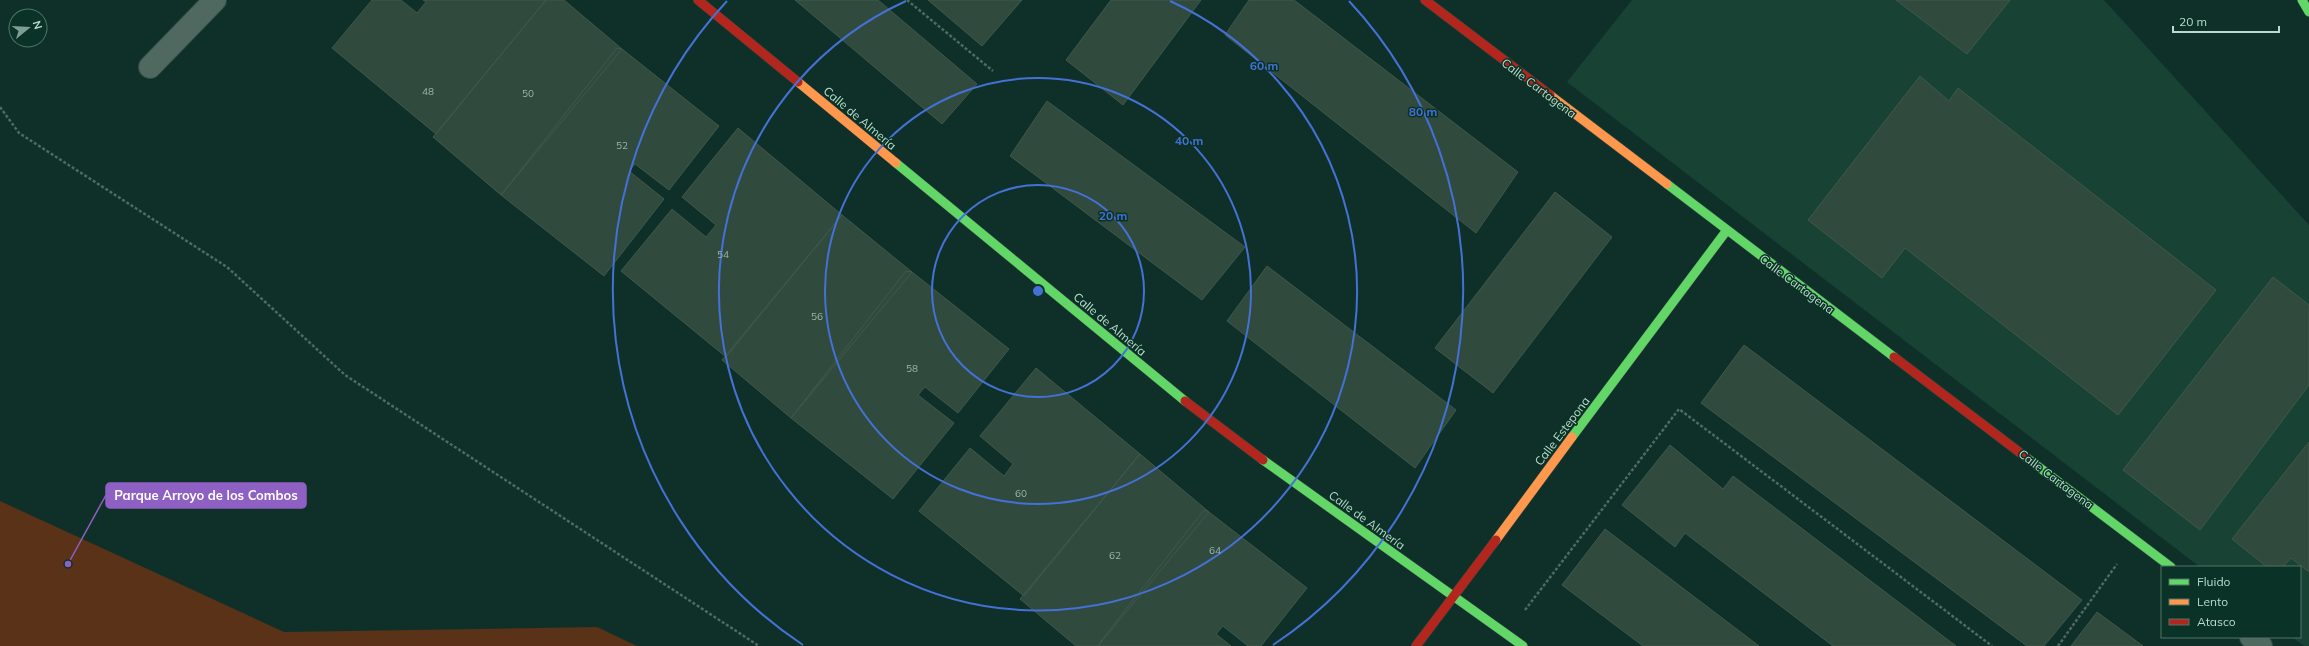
<svg xmlns="http://www.w3.org/2000/svg" width="2309" height="646" viewBox="0 0 2309 646" font-family="Mulish,sans-serif">
<rect width="100%" height="100%" fill="#0f3028"/>
<path fill="#184234" d="M1632,0H2104L2309,225V646H2304L2292,637H2300V567H2200L1567,82Z"/>
<path fill="#593218" d="M0,501L284,632L597,627L637,646H0Z"/>
<path fill="#304a3e" stroke="#40584d" d="M372,0H401L417,13L426,2L423,0H546L436,134L332,48Z
M546,0H564L622,49L501,195L433,137Z
M795,0H878L977,84L942,124Z
M928,0H1022L982,46Z
M1111,0H1201L1123,105L1066,60Z
M1249,0H1294L1518,172L1476,233L1225,35Z
M1896,0H2010L1967,54Z
M617,48L622,49L719,126L669,190L635,164L629,171L664,199L604,276L501,195Z
M1920,76L1949,101L1958,88L2216,290L2118,415L1905,248L1882,278L1808,220Z
M1047,101L1245,247L1202,300L1010,156Z
M738,128L842,215L726,357L621,271L672,209L706,237L716,225L682,197Z
M1555,192L1612,237L1493,393L1435,348Z
M842,215L912,272L791,418L722,360Z
M1267,266L1456,410L1415,468L1227,321Z
M906,271L912,272L1009,349L958,413L925,387L918,395L954,423L893,499L791,418Z
M2273,277L2309,305V385L2200,530L2123,470Z
M1744,345L2082,600L2044,646H2027L1701,403Z
M1036,368L1140,454L1024,596L919,511L970,448L1004,476L1013,464L980,436Z
M2309,442V572L2291,558L2283,567H2267L2232,539Z
M1670,445L1723,489L1733,476L1956,646H1833L1685,533L1675,547L1622,505Z
M1140,454L1209,512L1098,646H1076L1020,599Z
M1204,510L1209,512L1307,588L1261,646H1248L1223,626L1216,634L1231,646H1097Z
M1605,529L1759,646H1643L1562,585Z
M2097,612L2143,646H2071Z"/>
<g fill="none" stroke-linecap="round" stroke-linejoin="round">
<g stroke="#334b44" stroke-width="24">
<path id="street" d="M150,67L215,0
M2251,637L2261,646"/>
</g>
<g stroke="#334b44" stroke-width="10">
<path id="fast" d="M2302,0L2309,12
M896,163L1185,401
M1667,184L1894,357
M1572,437L1727,230
M2027,458L2171,567
M1263,460L1523,646"/>
</g>
<g stroke="#334b44" stroke-width="10">
<path id="slow" d="M798,82L896,163
M1550,95L1667,184
M1496,540L1572,437"/>
</g>
<g stroke="#334b44" stroke-width="10">
<path id="jam" d="M698,0L798,82
M1425,0L1550,95
M1894,357L2027,458
M1185,401L1263,460
M1416,646L1496,540"/>
</g>
<path stroke="#506962" stroke-width="2.5" stroke-dasharray="3 2" stroke-linecap="butt" d="M907,0L993,71
M0,107L19,133L227,267L345,375L759,646
M1525,610L1679,409L1992,646
M2058,646L2117,564"/>
<use href="#street" stroke="#4f6960" stroke-width="22"/>
<use href="#fast" stroke="#63d668" stroke-width="9"/>
<use href="#slow" stroke="#ff974d" stroke-width="9"/>
<use href="#jam" stroke="#b3261e" stroke-width="9"/>
</g>
<g fill="none" stroke="#4471d5" stroke-width="2">
<circle cx="1038" cy="291" r="106"/>
<circle cx="1038" cy="291" r="213"/>
<path d="M1170 1A319 319 0 1 1 906 1"/>
<path d="M803 645A425 425 0 0 1 727 1M1349 1A425 425 0 0 1 1273 645"/>
</g>
<g text-anchor="middle" dominant-baseline="central" stroke-width="3" stroke-linejoin="round" paint-order="stroke">
<g font-size="10" fill="#97b6a9">
<text x="428" y="91">48</text>
<text x="528" y="93">50</text>
<text x="622" y="145">52</text>
<text x="723" y="254">54</text>
<text x="817" y="316">56</text>
<text x="912" y="368">58</text>
<text x="1021" y="493">60</text>
<text x="1215" y="550">64</text>
<text x="1115" y="555">62</text>
</g>
<g font-size="12" fill="#b9dacd" stroke="#0b3226">
<text transform="translate(1539 88) rotate(37)">Calle Cartagena</text>
<text transform="translate(860 118) rotate(40)">Calle de Almería</text>
<text transform="translate(1797 284) rotate(37)">Calle Cartagena</text>
<text transform="translate(1110 324) rotate(40)">Calle de Almería</text>
<text transform="translate(1562 431) rotate(-53)">Calle Estepona</text>
<text transform="translate(2056 479) rotate(37)">Calle Cartagena</text>
<text transform="translate(1367 520) rotate(36)">Calle de Almería</text>
</g>
</g>
<circle cx="1038" cy="291" r="6" fill="#4471d5" stroke="#0b3226" stroke-width="2"/>
<g font-size="12" text-anchor="middle" font-weight="bold" fill="#4471d5" stroke="#0b3226" stroke-width="3" stroke-linejoin="round" paint-order="stroke">
<text x="1264" y="70">60 m</text>
<text x="1423" y="116">80 m</text>
<text x="1189" y="145">40 m</text>
<text x="1113" y="220">20 m</text>
</g>
<path fill="none" stroke="#8e60c3" stroke-width="1.5" d="M68 564L106 495"/>
<circle fill="#8e60c3" stroke="#0b3226" stroke-width="1.5" cx="68" cy="564" r="4"/>
<rect fill="#8e60c3" stroke="#8e60c3" stroke-width="1.5" x="106" y="483" width="200" height="25" rx="4"/>
<g font-size="13" text-anchor="middle" font-weight="bold" fill="#fff">
<text x="206" y="500">Parque Arroyo de los Combos</text>
</g>
<rect x="2161" y="566" width="140" height="72" fill="#0b3226" stroke="#517569"/>
<rect x="2169" y="579" width="20" height="6" fill="#63d668" stroke="#517569"/>
<text x="2197" y="586" font-size="12" fill="#b9dacd">Fluido</text>
<rect x="2169" y="599" width="20" height="6" fill="#ff974d" stroke="#517569"/>
<text x="2197" y="606" font-size="12" fill="#b9dacd">Lento</text>
<rect x="2169" y="619" width="20" height="6" fill="#b3261e" stroke="#517569"/>
<text x="2197" y="626" font-size="12" fill="#b9dacd">Atasco</text>
<g transform="translate(28 28) rotate(72)"><circle r="19" fill="#0b3226" stroke="#517569"/>
<path d="M0-3L7 15L0 10L-7 15Z" fill="#7e9e93"/>
<text y="-6" font-size="11" font-weight="bold" text-anchor="middle" fill="#b9dacd">N</text>
</g>
<path d="M2173 26v6h106v-6" fill="none" stroke="#b9dacd" stroke-width="2"/>
<text x="2179" y="26" font-size="12" fill="#b9dacd" stroke="#0b3226" stroke-width="3" paint-order="stroke">20 m</text>
</svg>
